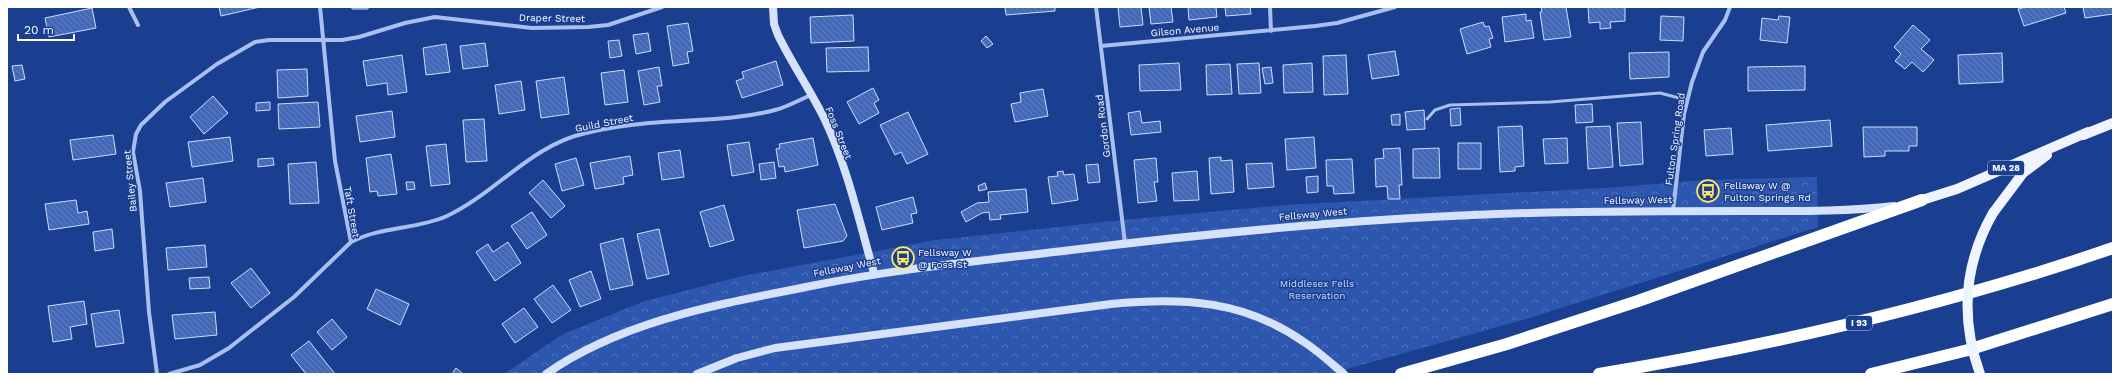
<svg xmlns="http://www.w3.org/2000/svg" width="2120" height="381" viewBox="0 0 2120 381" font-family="'Work Sans',sans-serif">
<defs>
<pattern id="park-crowns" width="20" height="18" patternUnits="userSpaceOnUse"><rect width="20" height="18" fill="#2d57ae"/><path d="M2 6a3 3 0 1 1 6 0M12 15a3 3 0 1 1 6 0" fill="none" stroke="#4c70ba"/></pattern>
<pattern id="building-back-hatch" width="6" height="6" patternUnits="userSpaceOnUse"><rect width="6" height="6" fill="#4368b8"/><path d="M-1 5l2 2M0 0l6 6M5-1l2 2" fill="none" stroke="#5f7fc3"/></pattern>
</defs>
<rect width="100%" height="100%" fill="#1a3e90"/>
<path fill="url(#park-crowns)" d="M1817,177L1818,227L1526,319L1329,374H504L563,334L645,301L743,276L936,240L1132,219L1285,205L1620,187L1704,180Z"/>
<path fill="url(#building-back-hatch)" stroke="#cfddfa" d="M219,7H260L221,16Z
M352,7H368V9H352Z
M1005,7H1055V11L1006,15Z
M1118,7H1141L1143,25L1120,27Z
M1149,7H1171L1173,22L1151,24Z
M1188,7H1216L1217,17L1189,20Z
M1225,7H1250L1251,14L1226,16Z
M1541,7H1566L1571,37L1544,40L1540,12H1542Z
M1588,7H1625V21L1610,22L1611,28L1600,29V22L1589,23Z
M2026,7H2064L2066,13L2024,26L2018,9Z
M2083,7H2113V14L2085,18Z
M92,8L96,28L49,37L45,18Z
M1526,14V21L1531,20L1534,38L1505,42L1502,17Z
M853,15L854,41L811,43L810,17Z
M1661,16L1684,17L1683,41L1660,40Z
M1779,16L1790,17L1787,43L1760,40L1762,18L1778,20Z
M1483,22L1485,27L1489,26L1493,38L1489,39L1491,47L1467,54L1460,29Z
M688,23L693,51L687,52L689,63L673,66L667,26Z
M1913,25L1930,40L1921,49L1934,60L1923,72L1912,62L1905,69L1895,61L1901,54L1894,47Z
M648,33L651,51L636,54L633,35Z
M986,36L993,44L987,48L981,41Z
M619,40L622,56L610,58L608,41Z
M485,43L488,66L463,69L460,46Z
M446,44L450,72L426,75L423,48Z
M868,47L869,71L827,72L826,48Z
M1395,51L1399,75L1372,79L1368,55Z
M1669,52V77L1630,79L1629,53Z
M2002,53L2003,82L1959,84L1958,55Z
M402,55L407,92L388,95L387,83L367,86L363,61Z
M1346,55L1348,94L1324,95L1323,56Z
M776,61L783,85L742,98L736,81L744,78L742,72Z
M1179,63L1181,90L1140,91L1139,65Z
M1259,63L1261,93L1239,94L1237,64Z
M1312,63L1313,92L1284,93L1283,65Z
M1230,64L1232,94L1207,95L1206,65Z
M22,65L25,79L15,81L12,66Z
M1805,66V90L1748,91V67Z
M659,67L662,86H657L660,102L644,105L638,71Z
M1271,67L1273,83L1265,84L1262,68Z
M307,69L308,96L278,98L277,70Z
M624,70L628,102L605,105L601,73Z
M564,77L569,114L541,118L536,81Z
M521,81L525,110L499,114L495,85Z
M873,88L879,100L874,103L879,113L859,124L847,102Z
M1043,89L1048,116L1015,122L1011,104L1021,102L1020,93Z
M213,96L228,113L204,134L190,117Z
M270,102V110L256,111V103Z
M318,102L320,127L279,129L278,104Z
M1592,104L1593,122L1576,123L1575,105Z
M1460,108L1461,125L1451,126L1450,109Z
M1424,110L1425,129L1407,130L1405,112Z
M392,111L395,137L360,142L356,116Z
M1140,111L1142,123L1160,121L1161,132L1131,135L1128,113Z
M908,112L928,154L907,164L901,152L895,155L880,125Z
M1400,114V125H1392L1391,115Z
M484,119L487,161L466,162L463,120Z
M1830,120L1832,146L1768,151L1766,125Z
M1641,122L1643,164L1620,166L1617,123Z
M1522,126L1524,166L1515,167V171L1500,172L1498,127Z
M1610,126L1613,167L1588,169L1586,127Z
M1863,127H1917V146H1909V151H1885V156L1864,157Z
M1731,128L1733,154L1706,156L1704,130Z
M113,135L116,154L73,160L70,140Z
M230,137L233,161L192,167L188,142Z
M1314,137L1316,168L1287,170L1285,139Z
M813,138L818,165L785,172L784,166L779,167L776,149L780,148L779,144Z
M1567,138L1568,163L1545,164L1543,139Z
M749,142L754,172L732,176L727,145Z
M1458,143H1481V169H1458Z
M446,144L450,184L431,186L426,146Z
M1400,148L1402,185H1399L1400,199H1388L1387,186L1376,187L1375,159L1384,158L1383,149Z
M1439,148L1440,178H1413V149Z
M680,150L684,177L662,180L658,153Z
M391,154L397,194L378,196L377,191L370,192L366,158Z
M630,156L633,175L623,177L624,184L595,189L590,163Z
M1221,157V161L1232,160L1234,192L1211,194L1209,158Z
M273,158L274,165L258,167V159Z
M576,158L584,185L562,191L555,164Z
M1156,158L1158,182H1154L1157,201L1138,203L1134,160Z
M1352,159L1354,193L1334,194L1333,186H1327L1326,160Z
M316,162L319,203L290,204L288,164Z
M774,162L776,178L761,180L759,164Z
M1272,163L1274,187L1248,189L1246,164Z
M1098,164L1100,182L1088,183L1086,165Z
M1063,171L1064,175L1074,174L1078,200L1052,204L1048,177L1058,176L1057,172Z
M1197,171L1199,200L1174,201L1172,173Z
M1318,176V192L1307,193L1306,177Z
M203,178L206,202L170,207L166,183Z
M543,180L565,206L551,218L529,193Z
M406,182H414L415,189L407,190Z
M985,183L987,189L979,191L978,186Z
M1026,189L1028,212L1000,215L1001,219L990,220L989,212L982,213L966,222L961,212L977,203L989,202L988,192Z
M913,197L917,213L911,214L913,223L882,230L876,207Z
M76,200L78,213L87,211L89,224L49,230L45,204Z
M835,204L847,236L843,241L804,248L797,210Z
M724,205L734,240L710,247L700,212Z
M532,212L547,235L527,249L511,226Z
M112,229L114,248L95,251L93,232Z
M659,229L669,274L647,279L637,234Z
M623,238L633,285L610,290L600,244Z
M508,242L521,263L495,281L476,252L488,244L493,252Z
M205,245L207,267L168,270L166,248Z
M251,268L270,293L251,308L231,283Z
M591,271L601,299L580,307L569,280Z
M209,277L210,288L190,289L189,278Z
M553,285L571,310L552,323L534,299Z
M376,289L409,304L400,325L367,309Z
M84,301L87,324L70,327L72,339L53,342L48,306Z
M524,308L538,327L515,343L502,324Z
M119,310L124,343L96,347L91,314Z
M215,312L217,335L175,339L172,315Z
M332,319L347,337L332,350L317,332Z
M309,341L335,374H306L291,355Z
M456,368L463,374H452Z"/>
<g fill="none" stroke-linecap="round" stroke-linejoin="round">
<path stroke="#a9bfef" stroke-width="3" d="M1427,119L1435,110L1450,105L1550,102L1660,93L1687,100"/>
<path stroke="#a9bfef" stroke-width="4" d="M129,7L138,25
M1096,7L1125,243
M1270,7L1271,31
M1101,46L1315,26L1337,23L1395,7
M1673,211L1684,114L1692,82L1703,52L1725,20L1730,7
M351,242C381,226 416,230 447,216C496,193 531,145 586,133C606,128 628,125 649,123C690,119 734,121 775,110C787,107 799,100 811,95
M157,374L149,312L140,191L133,152L136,134L141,125L165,102L217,64L255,42L269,40H342L359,37L405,23L435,17L532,28L588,27L608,25L662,7
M169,374L200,365L229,348L294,297L351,242L335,161L320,7"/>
<path stroke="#d6e1fa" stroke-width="8" d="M773,7L774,24L778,35C792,64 811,91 825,120C847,166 860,224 874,273
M546,374C623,320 721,304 811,286C895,269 979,261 1063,251C1218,232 1374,217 1530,213C1601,211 1672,211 1743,211C1793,211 1844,212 1894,206
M697,374L737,358L775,348L1111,304C1182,297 1244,300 1304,342C1318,351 1331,363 1344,374"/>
<path stroke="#f0f4ff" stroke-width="10" d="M2083,135L2113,123
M1922,200L1957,189L2088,132
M1993,213L2023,173L2047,155"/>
<path stroke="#fff" stroke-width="12" d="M1401,374L1507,344L1638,301L1922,200
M1599,374C1774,345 1945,306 2113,248
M1871,374L1968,350L2113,304"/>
<path stroke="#f0f4ff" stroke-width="10" d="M1980,374C1960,318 1964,264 1993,213"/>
</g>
<defs>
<g id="bus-ring" transform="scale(1.15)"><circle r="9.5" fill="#1a3e90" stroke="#ffe666" stroke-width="1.5"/><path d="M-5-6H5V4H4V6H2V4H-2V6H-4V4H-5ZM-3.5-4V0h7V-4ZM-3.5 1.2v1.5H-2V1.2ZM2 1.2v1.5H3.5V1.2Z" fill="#ffe666"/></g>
</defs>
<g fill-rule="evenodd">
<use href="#bus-ring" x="1708" y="191"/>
<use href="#bus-ring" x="903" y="258"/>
</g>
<g text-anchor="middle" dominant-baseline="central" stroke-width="3" stroke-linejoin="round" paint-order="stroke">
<g fill="#1a3e90" stroke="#bac5de" stroke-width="1">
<rect x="1988" y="161" width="36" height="14" rx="3"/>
<rect x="1846" y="316" width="26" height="14" rx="3"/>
</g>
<g font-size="9" font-weight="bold" fill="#fff">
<text x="2006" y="168">MA 28</text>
<text x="1859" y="323">I 93</text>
</g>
<g font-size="10" fill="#fff" stroke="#1a3e90">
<text transform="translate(552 18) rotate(1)">Draper Street</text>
<text transform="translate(1185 30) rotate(-5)">Gilson Avenue</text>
<text transform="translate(604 123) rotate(-11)">Guild Street</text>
<text transform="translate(1103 126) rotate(-97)">Gordon Road</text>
<text transform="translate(839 133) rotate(68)">Foss Street</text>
<text transform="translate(1675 139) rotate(-82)">Fulton Spring Road</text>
<text transform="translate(130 181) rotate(-96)">Bailey Street</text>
<text transform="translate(1638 200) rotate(-1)">Fellsway West</text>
<text transform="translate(352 212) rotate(80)">Taft Street</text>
<text transform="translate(1313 214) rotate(-5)">Fellsway West</text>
<text transform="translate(847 267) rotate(-11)">Fellsway West</text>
</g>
<g font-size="10" fill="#fff" stroke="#1a3e90" text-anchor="start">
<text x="1724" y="185">Fellsway W @<tspan x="1724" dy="12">Fulton Springs Rd</tspan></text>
<text x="918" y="252">Fellsway W<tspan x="918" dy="12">@ Foss St</tspan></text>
</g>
<g font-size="10" fill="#cfddfa" stroke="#1a3e90">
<text x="1317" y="283">Middlesex Fells<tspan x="1317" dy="12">Reservation</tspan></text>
</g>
</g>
<rect width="2120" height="381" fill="none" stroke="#ffffff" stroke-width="16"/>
<path d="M18 34v6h56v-6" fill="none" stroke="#ffffff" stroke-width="2"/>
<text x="24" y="34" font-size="12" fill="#ffffff" stroke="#1a3e90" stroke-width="3" paint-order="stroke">20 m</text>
</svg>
